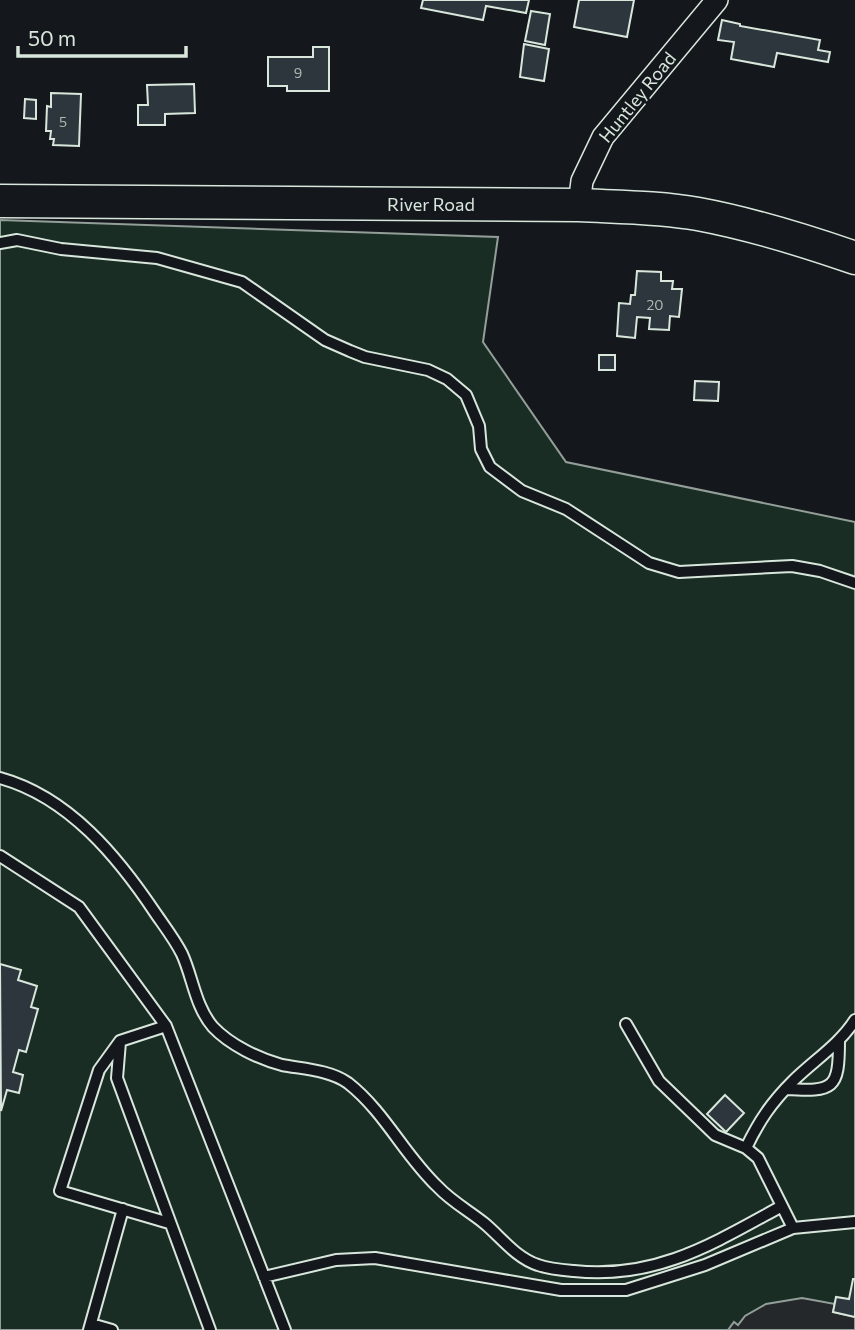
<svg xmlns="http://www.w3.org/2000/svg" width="855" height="1330" viewBox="0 0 855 1330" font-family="Commissioner,sans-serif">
<rect width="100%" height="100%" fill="#14181c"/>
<path fill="#1a2d24" stroke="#939e99" stroke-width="2" d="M0,220L498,237L483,342L566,462L855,522V1330H0Z"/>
<path fill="#24282b" stroke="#939e99" stroke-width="2" d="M802,1298L835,1304L833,1312L855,1317V1330H728L734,1322L738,1325L745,1316L766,1304Z"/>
<path fill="#2c363c" stroke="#d8e6dc" stroke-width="2" d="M423,0H529L526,13L486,6L483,20L421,8Z
M579,0H634L627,37L574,27Z
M531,11L550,14L545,45L525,41Z
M722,20L740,24V26L820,40L818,50L830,52L828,62L777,53L774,67L731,59L734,42L718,40Z
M524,44L549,49L544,81L520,77Z
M313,47H329V91H287V86H268V57H313Z
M194,84L195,113L165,114V125H138V105H148L147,85Z
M51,93L81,94L79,146L53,145L54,139H50L51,131H46L47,106L51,107Z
M25,99L36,100V119L24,118Z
M637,271L661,272V281H673L672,289H682L679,317L670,316L669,330L649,329L650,318L637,317L635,338L617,336L619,303L630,304L631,295H635Z
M599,355H615V370H599Z
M695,381L719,382L718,401L694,400Z
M0,964L21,970L18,980L37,986L31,1007L38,1009L26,1052L19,1050L13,1072L23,1075L19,1093L7,1090L1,1111Z
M725,1095L744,1113L726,1132L707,1114Z
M853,1279H855V1317L833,1312L836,1297L849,1299Z"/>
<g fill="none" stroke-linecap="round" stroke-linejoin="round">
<g stroke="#d8e6dc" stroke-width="14">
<path id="lane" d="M0,243L17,240L61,249L157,258L242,282L325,340L350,351L365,357L428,370L447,379L466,395L479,426L481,449L490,467L522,491L566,509L649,563L679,572L792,566L820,571L855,583
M0,778C69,797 118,857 156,914C165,927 175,940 182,954C193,978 195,1006 213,1027C230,1045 259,1059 282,1065C303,1069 330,1070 348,1083C385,1112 404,1155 438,1187C451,1201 469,1211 484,1223C501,1237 516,1258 538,1265C549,1269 562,1270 574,1271C656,1280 714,1243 782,1206
M0,856L79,907L166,1026L285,1330
M626,1024L659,1081L715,1135L746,1148L758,1158L793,1228
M166,1026L120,1041L99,1070L60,1191L169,1223
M120,1042L117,1078L210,1330
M786,1089C834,1092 839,1089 839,1041
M746,1148C759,1121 771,1103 793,1081C813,1061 839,1045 855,1020
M264,1277L336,1260L375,1258L561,1290H626L705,1265L793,1228L855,1222
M91,1324L112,1330
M89,1330L123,1209"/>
</g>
<g stroke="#d8e6dc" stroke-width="24">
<path id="street" d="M579,205L582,181L603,137L717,0"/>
</g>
<g stroke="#d8e6dc" stroke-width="35">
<path id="primary" d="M0,201L579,205C618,207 659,207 698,214C752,224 803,240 855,258"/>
</g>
<use href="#lane" stroke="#14181c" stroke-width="10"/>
<use href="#street" stroke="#14181c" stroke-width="21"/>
<use href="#primary" stroke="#14181c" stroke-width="32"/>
</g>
<g text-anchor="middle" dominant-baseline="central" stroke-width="5" stroke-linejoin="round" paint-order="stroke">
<g font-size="14" fill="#adbab4">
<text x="298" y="72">9</text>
<text x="63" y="121">5</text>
<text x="655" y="304">20</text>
</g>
<g font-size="18" fill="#d8e6dc" stroke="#14181c">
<text transform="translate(637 97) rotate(-51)">Huntley Road</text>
<text x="431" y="204">River Road</text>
</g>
</g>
<path d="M18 46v10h168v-10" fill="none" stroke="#d8e6dc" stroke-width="3.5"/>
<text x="28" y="46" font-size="21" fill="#d8e6dc" stroke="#14181c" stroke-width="5" paint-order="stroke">50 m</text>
</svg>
